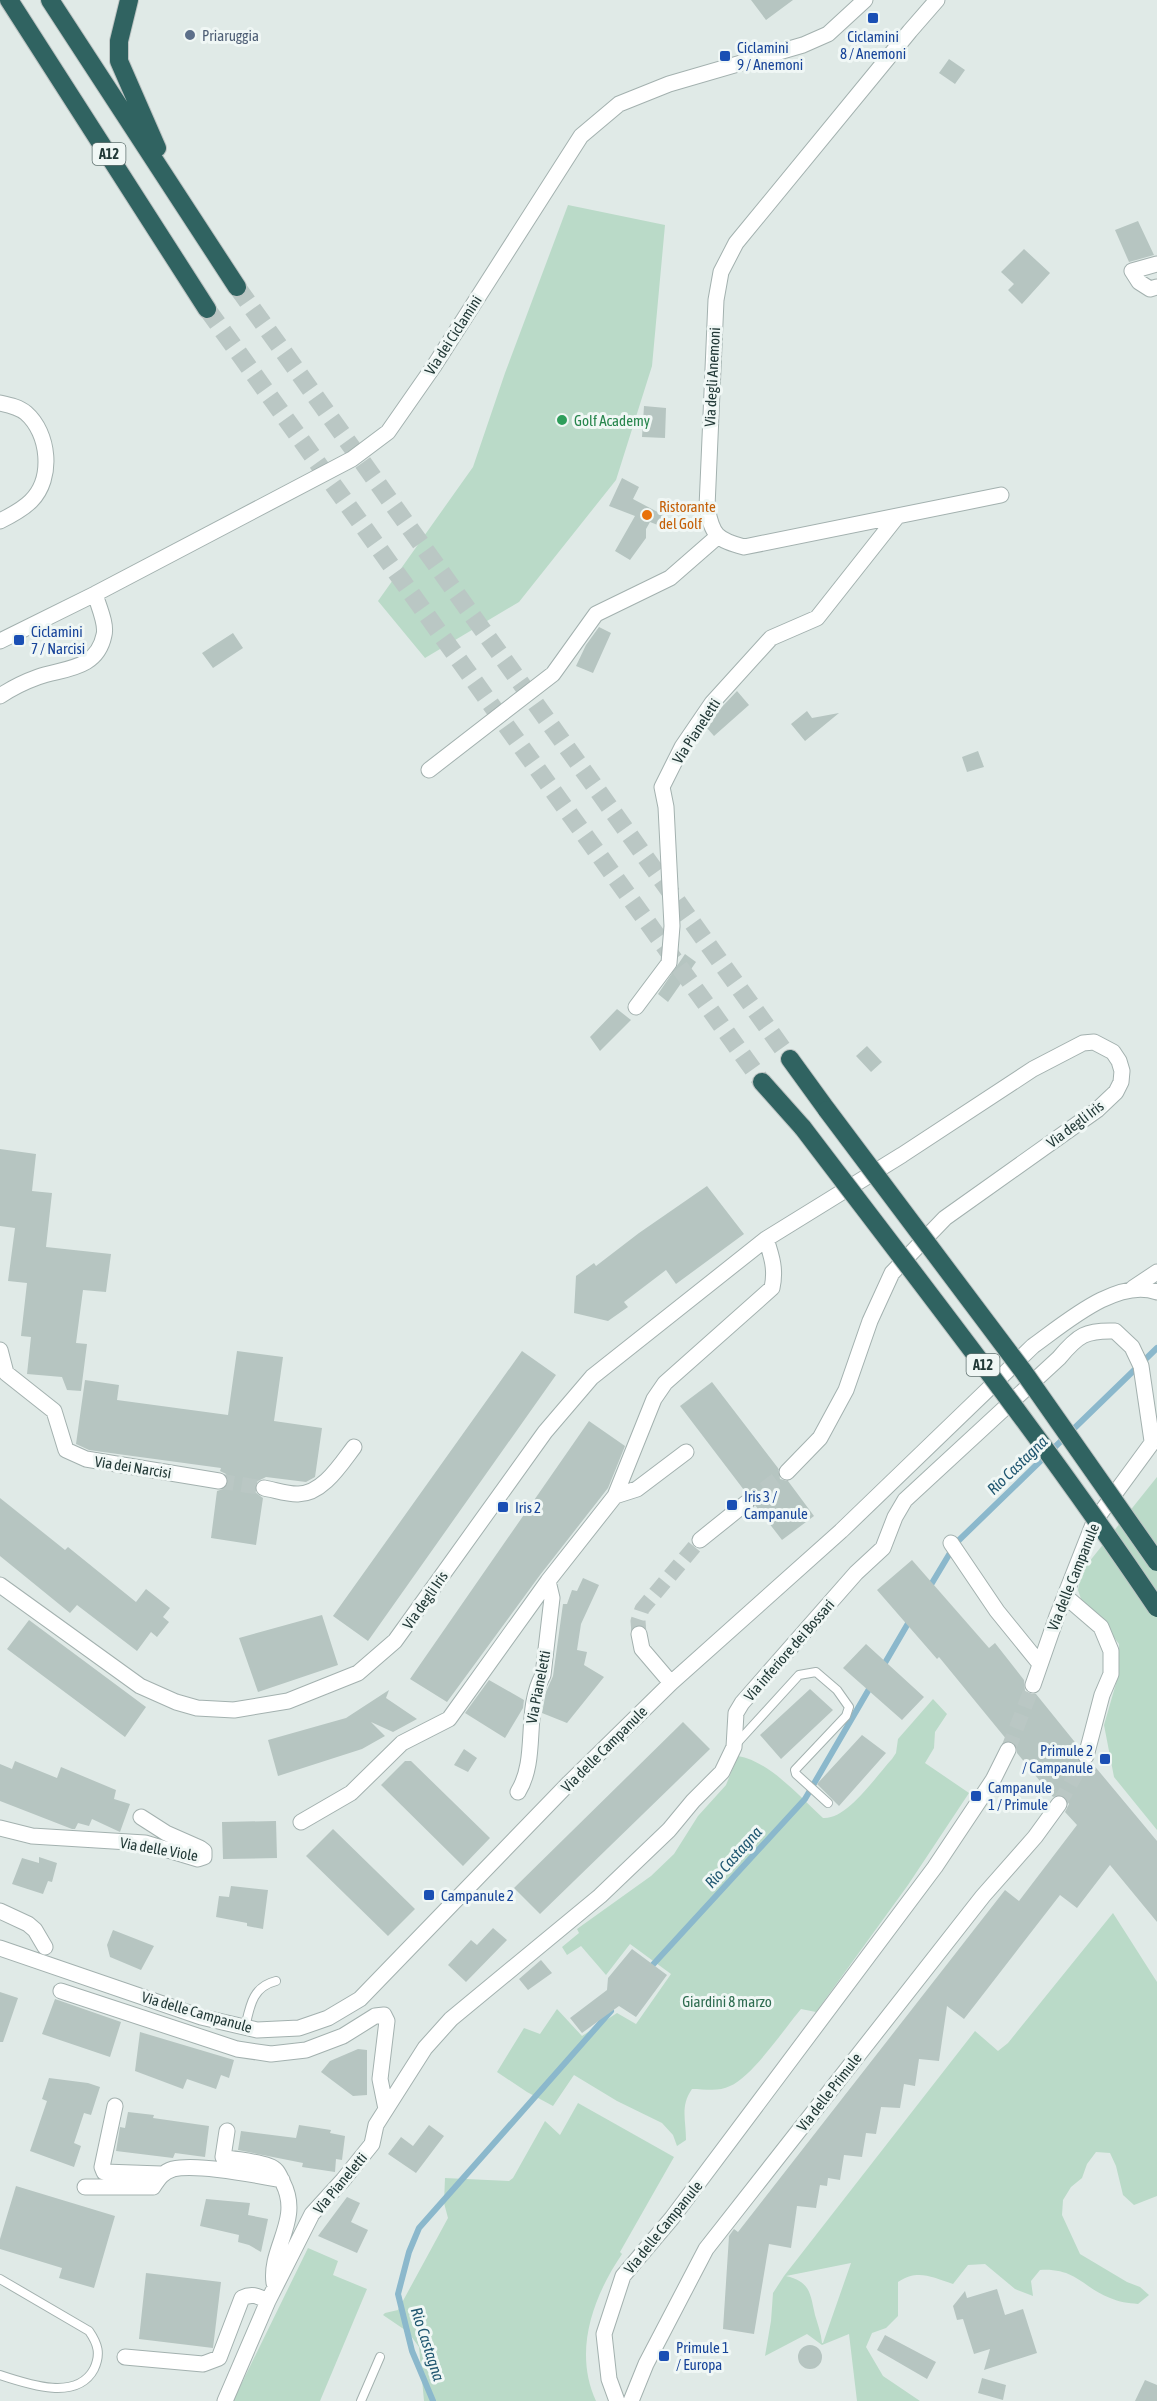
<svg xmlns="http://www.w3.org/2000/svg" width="1157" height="2401" viewBox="0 0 1157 2401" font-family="'Asap Condensed',sans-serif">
<rect width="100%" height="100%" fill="#e0eae7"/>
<path fill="#badac8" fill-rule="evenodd" d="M568,205L665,225L652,366L616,480L519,602L425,658L378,601L473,467L505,373Z
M1157,1477V1830L1114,1777L1104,1725L1119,1673V1644L1102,1622L1086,1608L1081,1599L1078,1590L1081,1572Z
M933,1699L947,1714L935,1732L934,1748L925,1763L969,1793L908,1885L816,2012L801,2009C784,2029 752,2077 730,2086C719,2092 705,2089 692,2089C680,2106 686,2120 686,2140L677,2146L673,2135L662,2123L617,2101L574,2075L553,2106L527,2092L497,2072L524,2028L540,2034L557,2009L582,2036L617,2013L636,2024L671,1974L630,1944L606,1975L581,1946L567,1955L562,1947L579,1933L577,1929L651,1876L674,1854L698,1816L726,1785L738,1756C769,1761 800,1797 823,1818C847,1820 876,1776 892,1759L896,1753L898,1739Z
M1113,1913L1157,1982V2196L1134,2205L1123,2195L1116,2166L1110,2153L1096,2152L1087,2164L1082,2178L1071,2187L1063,2200L1062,2215L1080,2254L1127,2282L1140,2287L1149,2295L1138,2304C1128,2303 1119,2302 1110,2298C1082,2287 1076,2268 1040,2270L1031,2281L1033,2296L1015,2289L985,2264L968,2265L953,2284C931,2277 918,2269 898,2282V2316L886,2328L872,2333L866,2347L883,2376L920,2401H857L849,2334L822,2345L807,2334L765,2356L771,2321L773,2293L784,2276L975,2031L998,2051L1008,2043ZM851,2263L823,2343H822C821,2333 818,2325 815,2315C810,2292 810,2282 786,2276Z
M578,2103L674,2157L620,2252L622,2254C593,2297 573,2351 596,2401H424L419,2347L408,2332L383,2315L385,2313L398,2310L448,2218L444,2203L445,2178L509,2181L513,2178L545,2121L560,2135Z
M308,2248L338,2261L333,2275L367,2289L320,2401H233Z"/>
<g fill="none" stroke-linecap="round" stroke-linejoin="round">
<path stroke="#8bb8cc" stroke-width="6" d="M929,1588L956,1543L1157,1348
M882,1668L910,1620
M648,1970L805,1799L872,1684
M433,2401L412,2351L398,2294L409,2252L419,2228L611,2011"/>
</g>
<path fill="#b6c5c1" d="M751,0H793L766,20Z
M949,59L965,70L955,84L939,73Z
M1138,221L1154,255L1129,262L1115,230Z
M1024,249L1050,273L1022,304L1008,290L1014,284L1001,272Z
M644,406L666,408L665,438L642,437Z
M622,478L639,487L633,499L667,517L663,527L650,522L646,529V538L630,560L615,551L635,516L609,506Z
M599,627L611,633L593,673L576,666L586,645Z
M233,633L243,648L213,668L202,653Z
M737,691L749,705L714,736L707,728L720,709Z
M807,711L812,718L839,713L805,741L791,724Z
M978,751L984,767L967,772L962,757Z
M685,954L696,962L668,1002L658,994Z
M617,1009L631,1020L600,1051L590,1037Z
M867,1046L882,1062L871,1072L856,1056Z
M0,1149L36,1154L32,1191L52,1193L46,1247L111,1254L106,1292L83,1290L76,1343L87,1344L81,1391L67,1390L62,1377L27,1374L31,1337L21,1336L27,1283L8,1281L15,1228L0,1226Z
M707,1186L744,1234L676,1284L666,1270L624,1302L628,1307L608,1321L574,1313L576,1276L594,1263L596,1266L639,1233Z
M237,1351L283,1357L274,1421L322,1428L315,1477L306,1482L266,1477L256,1482L255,1492L263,1498L256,1545L211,1538L217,1491L226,1488L229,1482L226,1474L220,1471L221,1468L103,1452L89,1450L76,1444L85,1380L119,1385L117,1400L228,1415Z
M522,1351L556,1375L368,1641L333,1616Z
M712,1382L778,1468L780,1479L788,1481L814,1516L782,1540L755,1505L754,1497L747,1494L680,1406Z
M589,1421L625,1446L608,1488L540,1575L447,1702L410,1679Z
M0,1498L65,1550L68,1547L136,1602L146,1589L170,1608L163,1617L169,1622L157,1637L151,1632L137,1651L77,1605L70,1613L0,1556Z
M912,1560L989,1648L995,1643L1024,1680L1025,1691L1030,1694H1036L1078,1746L1077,1758L1079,1762L1084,1766L1092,1763L1157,1841V1922L1110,1865L1077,1908L1060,1895L964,2019L947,2006L939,2061L919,2059L915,2086L904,2084L900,2108L881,2107L876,2134L866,2133L862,2157L844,2155L840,2180L828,2178L827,2186L820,2185L816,2208L797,2206L791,2248L769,2244L754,2334L723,2329L729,2236L734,2229L738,2232L1005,1890L1019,1901L1077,1825L1065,1812L1069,1804L1065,1797L1059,1794L1053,1797L1017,1753L1016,1744L1007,1740L939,1657L937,1659L877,1590Z
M583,1578L599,1585L581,1624L577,1650L587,1652L584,1665L604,1677L567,1723L542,1713L546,1692L553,1676L563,1604H567L572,1590L577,1591Z
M322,1615L338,1665L258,1692L239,1638Z
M29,1620L146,1707L125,1737L7,1649Z
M866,1644L924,1697L902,1720L843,1668Z
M489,1680L524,1700L523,1708L505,1738L465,1713Z
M810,1689L833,1710L781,1759L760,1735Z
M389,1690L386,1698L417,1719L393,1732L371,1722L385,1736L362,1749L278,1776L268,1740L346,1718Z
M683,1722L710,1749L540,1914L514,1888Z
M862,1735L886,1753L839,1806L817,1784Z
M464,1749L477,1758L468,1772L454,1765Z
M15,1761L57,1778L61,1767L116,1790L114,1799L130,1804L120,1832L92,1819L89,1826L78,1823L75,1829H72L0,1801V1764L12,1769Z
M405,1761H411L490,1838L463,1866L381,1785Z
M276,1821L277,1858L223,1859L222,1822Z
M333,1829L415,1909L388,1936L306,1856Z
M39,1857L57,1863L52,1882L48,1881L43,1894L12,1884L22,1858L39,1863Z
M231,1886L268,1890L263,1929L247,1926V1923L216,1917L219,1896L229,1897Z
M493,1928L507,1940L466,1982L448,1965L471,1940L477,1945Z
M113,1930L154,1946L141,1970L110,1957L107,1945Z
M632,1949L667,1975L636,2017L619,2006L582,2033L570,2018L607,1990L608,1978Z
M541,1960L552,1973L528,1990L519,1979Z
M0,1992L18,1998L3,2042H0Z
M55,1999L121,2022L110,2057L42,2034Z
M140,2032L234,2060L229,2078L221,2075L216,2089L187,2079L183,2089L135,2071Z
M358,2049L367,2050V2095L353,2096L321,2072L330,2061Z
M49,2078L88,2083L100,2087L91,2115L84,2113L74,2143L81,2146L74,2167L30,2151L47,2101L42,2099Z
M128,2112L154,2115L153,2118L209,2126L205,2157L175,2153L173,2158L116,2151L120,2127L125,2128Z
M299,2125L331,2130L330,2133L345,2136L342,2160L336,2159L335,2172L302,2167L303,2163L238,2150L241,2131L296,2138Z
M429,2125L444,2136L416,2173L388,2154L401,2137L413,2146Z
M16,2186L115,2216L94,2288L59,2278L62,2268L0,2249V2239Z
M347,2197L360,2203L351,2222L368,2230L357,2253L318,2236Z
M206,2199L250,2203L248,2215L268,2219L261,2252L249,2245L238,2242L239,2235L200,2226Z
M146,2273L221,2282L213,2348L139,2339Z
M997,2289L1005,2315L1023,2309L1037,2353L984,2370L990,2349L974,2354L963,2319L957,2320L953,2306L965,2291L967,2298Z
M885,2335L936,2362L927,2379L877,2350Z
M798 2357a12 12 0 1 1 24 0a12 12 0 1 1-24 0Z
M982,2378L1006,2385L1003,2400L978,2393Z
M1145,2380L1157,2385V2401H1135Z"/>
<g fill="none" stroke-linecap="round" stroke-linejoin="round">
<path stroke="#bac7c4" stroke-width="15" stroke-dasharray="15 8" stroke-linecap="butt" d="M219,1481L264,1488
M746,1503L787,1472
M639,1634L638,1621L642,1609L700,1540
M1008,1750L1033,1685
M1059,1804L1086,1756"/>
<path stroke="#bac7c4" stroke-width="18" stroke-dasharray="18 9" stroke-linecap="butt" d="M237,287L790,1059
M207,309L762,1082"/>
<g stroke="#a3b1af" stroke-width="10">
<path id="lane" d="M737,1743L799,1675L816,1672L837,1690L849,1707L846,1716L795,1770L796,1774L828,1803
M245,2028C250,2006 252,1987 276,1981
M0,2279L89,2331C98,2344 101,2354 94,2369C77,2401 30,2385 0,2375
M361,2401L380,2357"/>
</g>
<g stroke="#a3b1af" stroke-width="17">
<path id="street" d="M937,0L910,31L736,243L721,272L716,300L707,507C712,535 717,540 744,547L1001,495
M1157,264L1132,271L1139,282L1150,289L1157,287
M0,403C9,405 19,407 26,413C49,433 54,478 31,501C23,509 10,516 0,521
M0,641L95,594L352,459L388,432L434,366L581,136L619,104L669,84L803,45L828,34L865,0
M0,696C12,688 24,682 38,677C64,668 97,670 104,635C107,624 98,605 95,594
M429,770L553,674L596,614L670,578L717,537
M636,1007L669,963L672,926L666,807L662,787L682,747L712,703L771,638L817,618L896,518
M1133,1288L1157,1272
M0,1350L6,1373L54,1411L66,1450L86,1459L219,1481
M264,1488C275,1490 287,1494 297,1494C322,1495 341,1464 354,1447
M615,1496L637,1489L686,1452
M700,1540L746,1503
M951,1543L997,1611L1040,1664
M0,1585L140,1686L176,1702L197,1708L234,1710L288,1701L358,1673L395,1641L545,1432L592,1377L766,1239L902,1155L1033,1069L1083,1043L1094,1042L1113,1052L1119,1061L1122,1071L1121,1082L1116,1092L1097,1110L945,1218L892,1273L870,1321L846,1390L820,1438L787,1472
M1065,1596L1101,1627L1111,1651V1674L1102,1695L1086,1756
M639,1634L642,1649L671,1683
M1033,1685L1057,1616L1094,1522L1157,1436
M518,1792C539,1758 523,1711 543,1675L552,1598L548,1581
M301,1822L351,1793L402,1743L449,1719L548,1581L615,1496L654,1399L665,1383L772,1288C776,1270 772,1257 766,1239
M0,1828L32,1836L145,1843L198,1859L204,1857V1851L200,1848L166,1833L141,1817
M0,1911L28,1924L35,1930L45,1947
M0,1948L201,2017L257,2030L299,2028L328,2018L360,1999L569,1783L671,1683L841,1531L1033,1346C1064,1324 1117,1277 1157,1292
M61,1991L237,2049L271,2054L306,2050L343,2036L375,2016L384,2015L387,2021L380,2079L386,2109
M115,2106L102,2167L104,2172L161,2174
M227,2131L223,2157C237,2160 255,2161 269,2166C278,2169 279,2175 283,2183C302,2220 269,2248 274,2283
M85,2187H153C159,2178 163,2172 173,2169C197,2163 256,2175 282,2180
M125,2357L203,2364L219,2358L242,2298C252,2293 258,2296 268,2301
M225,2401L268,2301L312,2214L343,2180L372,2144L376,2125L425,2048L451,2019L600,1896L669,1830L693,1801L722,1772L734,1747L736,1713L742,1703L856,1573L883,1548L895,1517L905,1500L1059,1358C1078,1335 1086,1330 1115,1331L1132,1347L1141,1366L1152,1441
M617,2401L609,2379L604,2334L623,2276L672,2218L935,1867L993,1780L1008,1750
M631,2401L646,2364L706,2249L983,1896L1035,1837L1059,1804"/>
</g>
<g stroke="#bdc4c3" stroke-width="20">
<path id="highway" d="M9,0L207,309
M50,0L237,287
M129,0L119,41V61L157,148
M790,1059L827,1110
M762,1082L803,1128"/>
</g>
<use href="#lane" stroke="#fff" stroke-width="8"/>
<use href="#street" stroke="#fff" stroke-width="15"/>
<use href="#highway" stroke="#306361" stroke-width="18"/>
<g stroke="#bdc4c3" stroke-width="20" stroke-linecap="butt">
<path id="highway-bridge" d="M827,1110L1023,1371L1157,1562
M803,1128C923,1286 1046,1443 1157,1608"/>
</g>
<use href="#highway-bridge" stroke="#306361" stroke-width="18"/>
</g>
<g fill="#1a4fb4" stroke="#f0f7f5" stroke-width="2">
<rect x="867" y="12" width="12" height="12" rx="3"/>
<rect x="719" y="50" width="12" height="12" rx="3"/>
<rect x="13" y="634" width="12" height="12" rx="3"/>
<rect x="726" y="1499" width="12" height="12" rx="3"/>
<rect x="497" y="1501" width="12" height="12" rx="3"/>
<rect x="1099" y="1753" width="12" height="12" rx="3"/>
<rect x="970" y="1790" width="12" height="12" rx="3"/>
<rect x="423" y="1889" width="12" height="12" rx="3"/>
<rect x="658" y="2350" width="12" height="12" rx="3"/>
</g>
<circle fill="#5c6f8a" stroke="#f0f7f5" stroke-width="2" cx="190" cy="35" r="6"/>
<circle fill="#2e9e5b" stroke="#f0f7f5" stroke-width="2" cx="562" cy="420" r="6"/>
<circle fill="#e8710a" stroke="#f0f7f5" stroke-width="2" cx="647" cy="515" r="6"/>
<g text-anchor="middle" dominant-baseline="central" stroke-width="6" stroke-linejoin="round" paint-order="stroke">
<g fill="#f0f7f5" stroke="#607270" stroke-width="1.5">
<rect x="92.5" y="143" width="33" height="22" rx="4.5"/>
<rect x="966.5" y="1354" width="33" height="22" rx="4.5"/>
</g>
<g font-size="14" font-weight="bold" fill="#223937">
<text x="109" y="154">A12</text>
<text x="983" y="1365">A12</text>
</g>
<g font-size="15" fill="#4e5e75" stroke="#f0f7f5" text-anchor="start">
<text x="202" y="35">Priaruggia</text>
</g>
<g font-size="15" fill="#164399" stroke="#f0f7f5" text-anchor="start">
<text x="873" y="36" text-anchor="middle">Ciclamini<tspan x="873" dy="17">8 / Anemoni</tspan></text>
<text x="737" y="47">Ciclamini<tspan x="737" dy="17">9 / Anemoni</tspan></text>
<text x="31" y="631">Ciclamini<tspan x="31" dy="17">7 / Narcisi</tspan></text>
<text x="744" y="1496">Iris 3 /<tspan x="744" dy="17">Campanule</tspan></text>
<text x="515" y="1507">Iris 2</text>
<text x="1093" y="1750" text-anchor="end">Primule 2<tspan x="1093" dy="17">/ Campanule</tspan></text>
<text x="988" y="1787">Campanule<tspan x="988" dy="17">1 / Primule</tspan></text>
<text x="441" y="1895">Campanule 2</text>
<text x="676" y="2347">Primule 1<tspan x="676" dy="17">/ Europa</tspan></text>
</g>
<g font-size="15" fill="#223937" stroke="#f0f7f5">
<text transform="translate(453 335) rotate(-57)">Via dei Ciclamini</text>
<text transform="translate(712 377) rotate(-87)">Via degli Anemoni</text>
<text transform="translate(696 731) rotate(-57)">Via Pianeletti</text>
<text transform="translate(1075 1124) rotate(-37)">Via degli Iris</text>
<text transform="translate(133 1467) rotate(9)">Via dei Narcisi</text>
<text transform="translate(1073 1577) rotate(-68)">Via delle Campanule</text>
<text transform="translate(425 1600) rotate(-55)">Via degli Iris</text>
<text transform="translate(789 1650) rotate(-49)">Via inferiore dei Bossari</text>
<text transform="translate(538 1687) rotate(-79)">Via Pianeletti</text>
<text transform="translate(604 1749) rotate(-45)">Via delle Campanule</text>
<text transform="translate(159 1849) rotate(10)">Via delle Viole</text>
<text transform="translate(197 2012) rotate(16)">Via delle Campanule</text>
<text transform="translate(829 2092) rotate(-52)">Via delle Primule</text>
<text transform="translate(340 2183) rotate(-50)">Via Pianeletti</text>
<text transform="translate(663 2227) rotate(-51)">Via delle Campanule</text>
</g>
<g font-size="15" fill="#27864d" stroke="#f0f7f5" text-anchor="start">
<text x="574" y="420">Golf Academy</text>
</g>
<g font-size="15" fill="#c56008" stroke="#f0f7f5" text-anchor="start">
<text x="659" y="506">Ristorante<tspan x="659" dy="17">del Golf</tspan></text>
</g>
<g font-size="15" fill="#2f6d51" stroke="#f0f7f5">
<text x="727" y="2001">Giardini 8 marzo</text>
</g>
<g font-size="16" font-style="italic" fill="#205771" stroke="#f0f7f5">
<text transform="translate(1017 1465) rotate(-44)">Rio Castagna</text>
<text transform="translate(733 1857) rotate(-48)">Rio Castagna</text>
<text transform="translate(428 2344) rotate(72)">Rio Castagna</text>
</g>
</g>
</svg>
